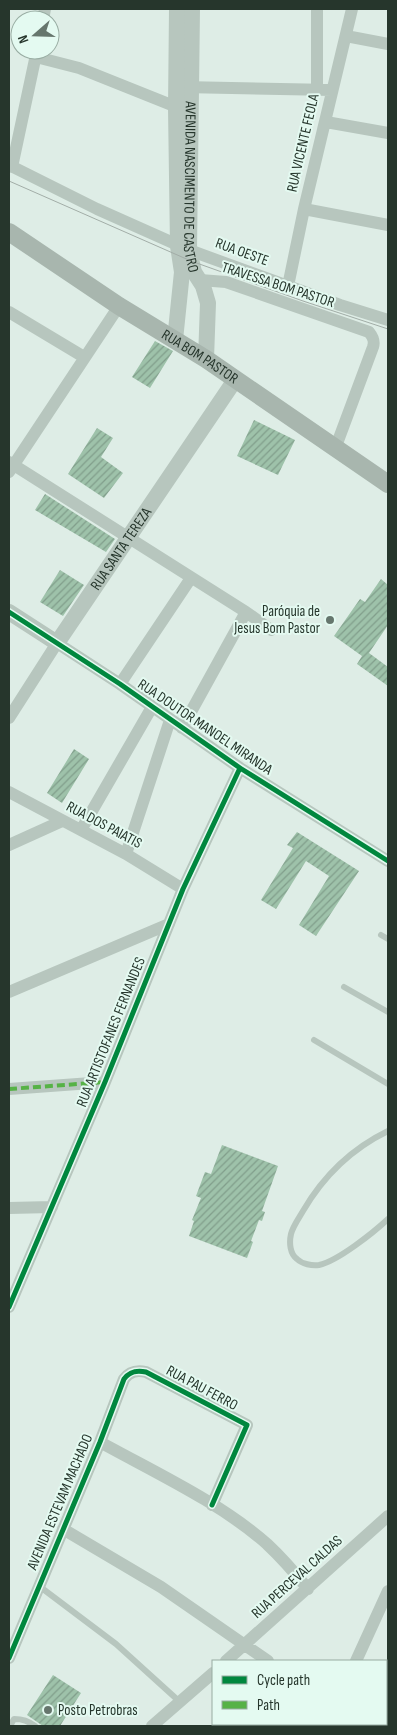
<svg xmlns="http://www.w3.org/2000/svg" width="397" height="1735" viewBox="0 0 397 1735" font-family="'Sofia Sans Condensed',sans-serif">
<defs>
<pattern id="building-hatch" width="6" height="6" patternUnits="userSpaceOnUse" patternTransform="scale(1.25)"><rect width="6" height="6" fill="#9ec2aa"/><path d="M-1 1l2-2M0 6l6-6M5 7l2-2" fill="none" stroke="#819e8b"/></pattern>
</defs>
<rect width="100%" height="100%" fill="#deede6"/>
<path fill="url(#building-hatch)" d="M155,341L173,351L150,388L132,377Z
M254,420L295,440L278,475L237,456Z
M97,428L113,438L101,457L123,473L104,498L68,474Z
M45,494L115,539L106,552L35,510Z
M60,570L84,585L63,616L40,602Z
M381,579L388,585V625L369,653L388,667V686L357,664L362,656L334,636L360,599L365,602Z
M74,749L89,759L62,803L47,793Z
M297,832L359,871L316,936L299,925L329,876L306,861L276,909L261,900L293,848L287,845Z
M222,1145L278,1166L262,1211L265,1212L262,1221L259,1220L251,1241L253,1242L247,1258L189,1236L194,1221L192,1220L201,1198L196,1196L205,1172L211,1174Z
M53,1675L81,1693L60,1726H43L27,1715Z"/>
<g fill="none" stroke-linecap="round" stroke-linejoin="round">
<path stroke="#b7c6be" stroke-width="6" d="M381,935L388,939
M344,987L388,1012
M314,1040L388,1084
M388,1131C351,1149 324,1175 303,1211C299,1218 293,1226 291,1234C289,1243 290,1254 297,1259C302,1264 312,1266 319,1265C338,1261 374,1232 388,1219
M39,1586L116,1644L180,1702
M10,1726L14,1719C23,1719 28,1721 35,1726"/>
<path stroke="#b7c6be" stroke-width="12" d="M43,20L45,9
M346,36L388,44
M36,57L79,68L184,110
M182,87L332,90
M317,89V9
M326,122L388,133
M9,165L97,209L189,250L340,305L388,320
M12,167L37,50
M304,209L388,225
M200,280L226,282L369,332C373,337 375,341 373,347L335,449
M288,286L304,209L352,9
M9,312L84,357
M9,462L246,612L271,630
M9,472L119,306
M120,684L191,578
M9,718L57,643L120,684L240,768L388,861
M182,728L246,612
M9,792L126,854L183,889
M81,830L152,707
M9,845L62,821
M126,854L170,720
M9,992L169,924
M9,1089L105,1082
M9,1208L52,1207
M9,1307L105,1082L183,889L240,768
M100,1442C154,1472 221,1503 267,1544C282,1558 295,1573 308,1589
M63,1529L161,1587L268,1661
M9,1658L100,1442L124,1379C130,1371 137,1370 146,1372L247,1425L212,1505
M226,1661L388,1516
M356,1661L388,1591
M362,1724L366,1726
M152,1726L213,1673
M325,1726L326,1724"/>
<g stroke="#b7c6be" stroke-width="16">
<path id="s1" d="M192,9L189,250L194,272L203,286L208,303L206,359"/>
<path d="M175,340L182,272L178,246L176,108L177,9"/>
<path id="s2" d="M9,612L57,643L235,380"/>
</g>
<path stroke="#a8b6ae" stroke-width="18" id="s3" d="M9,232L119,306L206,359L388,484"/>
<path stroke="#a2ada7" stroke-width="1" d="M9,181L191,261L303,301L388,329"/>
<path stroke="#56b246" stroke-width="4" stroke-dasharray="8 4" stroke-linecap="butt" d="M9,1089L105,1082"/>
<g stroke="#e4faf1" stroke-width="8">
<path id="cycleway" d="M9,612L120,684L240,768L388,861
M9,1307L105,1082L183,889L240,768
M9,1658L100,1442L124,1379C130,1371 137,1370 146,1372L247,1425L212,1505"/>
</g>
<use href="#cycleway" stroke="#00873e" stroke-width="5"/>
</g>
<g fill="#66766d" stroke="#e4faf1" stroke-width="2">
<circle cx="330" cy="620" r="5"/>
<circle cx="48" cy="1710" r="5"/>
</g>
<g text-anchor="middle" dominant-baseline="central" stroke-width="4" stroke-linejoin="round" paint-order="stroke">
<g font-size="15" fill="#26362c" stroke="#e4faf1">
<text transform="translate(303 143) rotate(-77)">RUA VICENTE FEOLA</text>
<text stroke="none"><textPath href="#s1" startOffset="178">AVENIDA NASCIMENTO DE CASTRO</textPath></text>
<text transform="translate(242 252) rotate(20)">RUA OESTE</text>
<text transform="translate(278 285) rotate(18)">TRAVESSA BOM PASTOR</text>
<text stroke="none"><textPath href="#s3" startOffset="228">RUA BOM PASTOR</textPath></text>
<text stroke="none"><textPath href="#s2" startOffset="171">RUA SANTA TEREZA</textPath></text>
<text transform="translate(205 727) rotate(34)">RUA DOUTOR MANOEL MIRANDA</text>
<text transform="translate(104 825) rotate(28)">RUA DOS PAIATIS</text>
<text transform="translate(111 1032) rotate(-68)">RUA ARTISTOFANES FERNANDES</text>
<text transform="translate(202 1388) rotate(28)">RUA PAU FERRO</text>
<text transform="translate(60 1502) rotate(-67)">AVENIDA ESTEVAM MACHADO</text>
<text transform="translate(297 1577) rotate(-42)">RUA PERCEVAL CALDAS</text>
</g>
<g font-size="15" fill="#26362c" stroke="#e4faf1" text-anchor="end">
<text x="320" y="611">Paróquia de<tspan x="320" dy="17">Jesus Bom Pastor</tspan></text>
<text x="58" y="1710" text-anchor="start">Posto Petrobras</text>
</g>
</g>
<rect width="397" height="1735" fill="none" stroke="#26362c" stroke-width="20"/>
<rect x="212" y="1660" width="175" height="65" fill="#e4faf1" stroke="#98aca2"/>
<rect x="222" y="1676" width="25" height="8" fill="#00873e" stroke="#98aca2"/>
<text x="257" y="1685" font-size="15" fill="#26362c">Cycle path</text>
<rect x="222" y="1701" width="25" height="8" fill="#56b246" stroke="#98aca2"/>
<text x="257" y="1710" font-size="15" fill="#26362c">Path</text>
<g transform="translate(35 35) rotate(250)"><circle r="24" fill="#e4faf1" stroke="#98aca2"/>
<path d="M0-4L9 19L0 12L-9 19Z" fill="#66766d"/>
<text y="-8" font-size="14" font-weight="bold" text-anchor="middle" fill="#26362c">N</text>
</g>
</svg>
